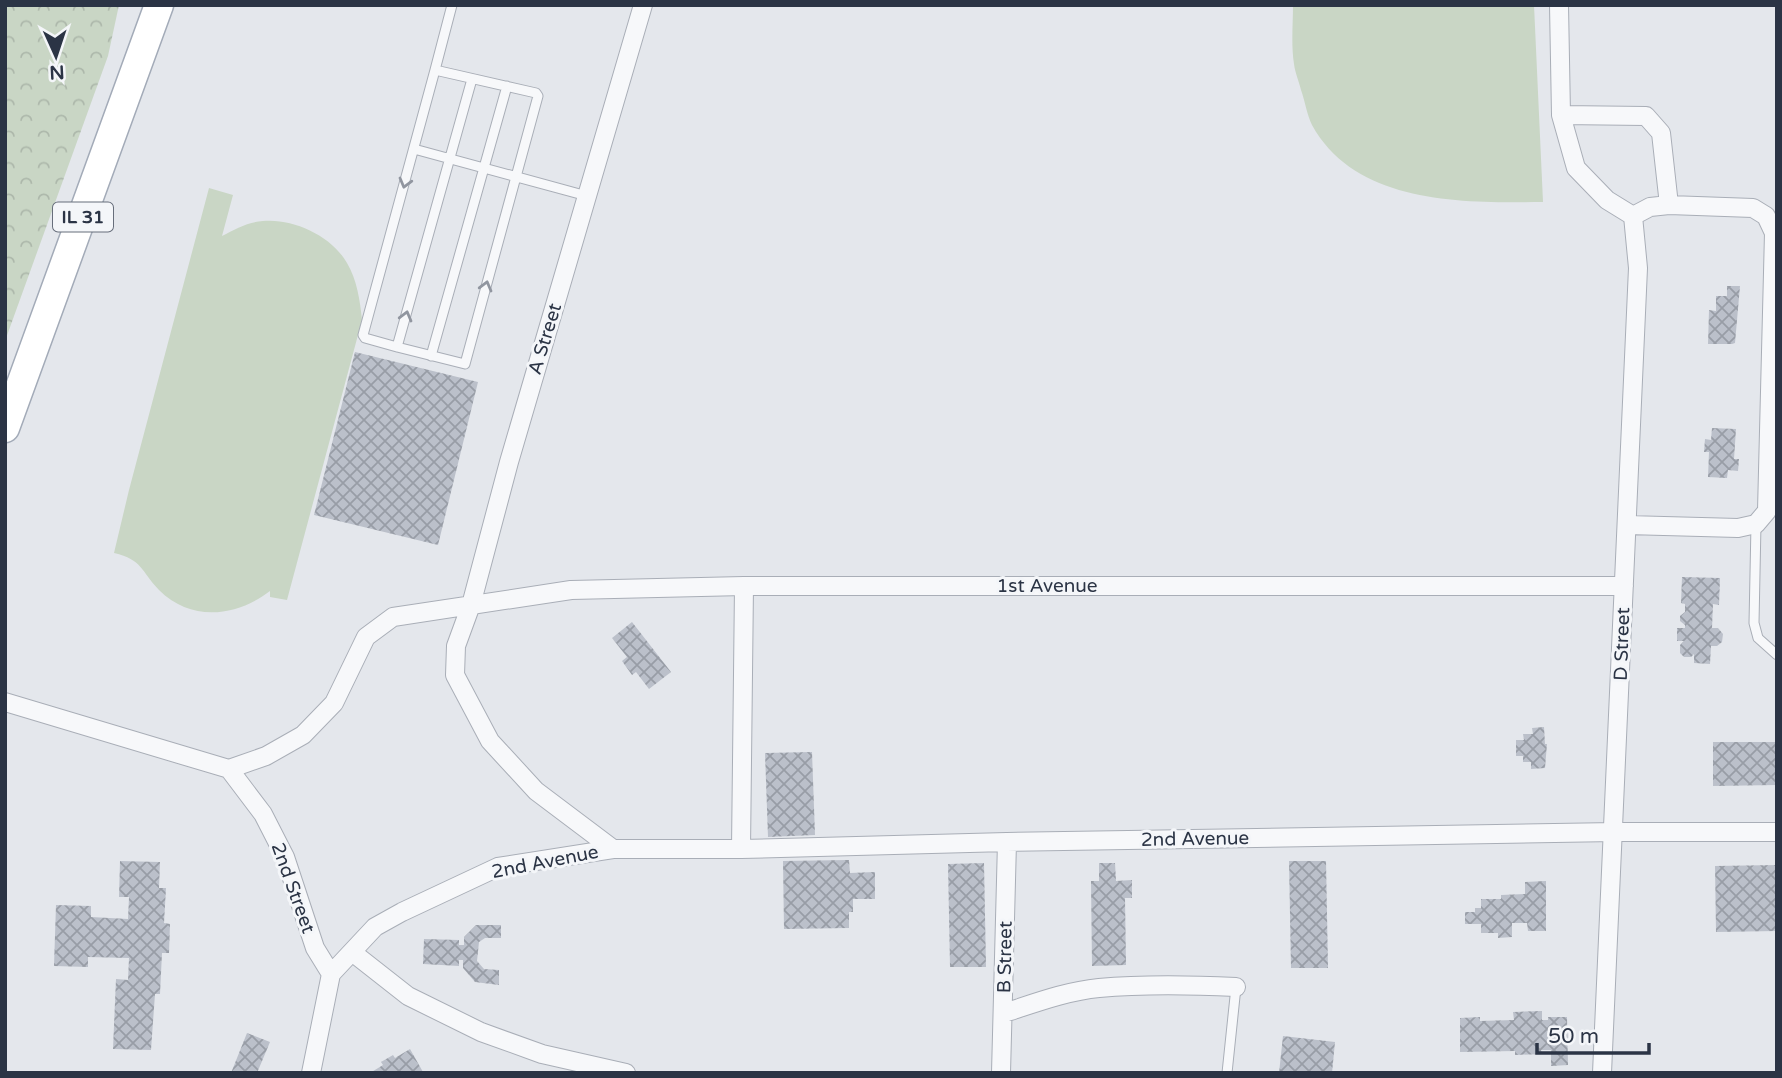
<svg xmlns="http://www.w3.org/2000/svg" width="1782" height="1078" viewBox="0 0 1782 1078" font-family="'Varela Round',sans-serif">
<defs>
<pattern id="forest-crowns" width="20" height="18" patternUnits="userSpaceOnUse" patternTransform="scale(1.75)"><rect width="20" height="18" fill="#c9d6c5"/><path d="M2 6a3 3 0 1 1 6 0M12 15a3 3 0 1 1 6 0" fill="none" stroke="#adb8ab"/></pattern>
<pattern id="building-cross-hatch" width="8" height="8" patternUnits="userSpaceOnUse" patternTransform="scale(1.75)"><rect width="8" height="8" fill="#bbc0ca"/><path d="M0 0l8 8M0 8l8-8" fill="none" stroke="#989da6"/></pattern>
</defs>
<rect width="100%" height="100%" fill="#e4e7ec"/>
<path fill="#c9d6c5" d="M1293,5H1534L1543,202C1464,203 1356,205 1312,125C1307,115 1305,101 1301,90C1299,81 1295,73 1294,64C1291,45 1293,24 1293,5Z
M209,188L233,195L222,236C235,229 248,222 263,221C293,218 332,236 347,263C357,280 360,300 362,320L287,600L270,597V591C236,617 191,622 159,590C140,570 143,560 114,553L129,490Z"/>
<path fill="url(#forest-crowns)" d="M5,5H119L108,56L5,341Z"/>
<path fill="url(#building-cross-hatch)" d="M1727,286H1740L1735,343L1732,344H1708L1709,310L1716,311V296H1727Z
M355,352L478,382L438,545L314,515Z
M1712,428L1736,429L1734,459H1739L1738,471L1728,470L1727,478L1708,477L1709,452H1704L1705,439L1711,440Z
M1682,577L1720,578L1719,605L1713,604L1712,628H1718L1723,634L1722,642L1717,646H1711L1710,664L1694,663V654L1691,657H1684L1680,653V645L1684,641H1677V628H1685V625L1680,621V616L1685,612V604L1681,603Z
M632,622L671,672L649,689L636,672L632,675L622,661L627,657L612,638Z
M1544,727L1545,744H1547L1545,768L1531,769V762H1523V756H1516V740H1524L1523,734H1533L1532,728Z
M1713,742H1777V785L1713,786Z
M812,752L815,835L768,837L765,753Z
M849,860L850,873L875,872V899H853V912H849V928L784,929L783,861Z
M120,861L160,862L159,888H166L164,923L170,924L169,953H162L160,994H155L151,1050L113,1049L116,979L128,980L129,958L88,957V967L54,966L56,905L91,906V917L128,919L129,897H119Z
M1289,861H1326L1328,968H1291Z
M984,863L986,967H950L948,864Z
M1099,863H1115L1116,881L1132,880V898H1125L1126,965L1092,966L1091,881H1099Z
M1777,865V931L1716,932L1715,866Z
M1546,881V931H1528L1527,923H1512V937L1498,938V933H1481V924H1465V912H1475V908H1481V899H1501V895L1525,894V882Z
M476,925H501V938H485L479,942L477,961L484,969L499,970V985L475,982L463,968V960H459V966L423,964L424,939L459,940V945H464V937Z
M1542,1011V1020H1548V1017H1567L1568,1065L1551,1066V1050H1541L1542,1054L1515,1055V1051L1460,1052V1018L1480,1017V1021L1514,1020L1513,1012Z
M247,1033L270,1042L257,1073H231Z
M1283,1036L1335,1042L1332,1073H1279Z
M410,1049L423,1072L370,1073L383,1065L381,1062L393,1055L395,1058Z"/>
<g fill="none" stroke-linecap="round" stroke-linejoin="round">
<g stroke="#a9aeb7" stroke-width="11">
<path id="lane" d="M435,70L363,335L365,338L397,347L472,79
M414,149L587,196
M397,347L465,364L538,96L536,93L435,70L452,5
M431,356L507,86
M1756,524L1754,623L1758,638L1777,655
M1227,1073L1236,987"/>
</g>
<g stroke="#a9aeb7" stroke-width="20">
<path id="street" d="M1559,5L1561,115L1576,168L1607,200L1633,216
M1561,115L1646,116L1661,133L1669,205
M1627,525L1738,528L1756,524L1767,511L1774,233L1766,216L1753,208L1669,205L1650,207L1633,216
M5,702L229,769
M229,769L266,756L303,735L334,703L366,637L393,617L571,590L744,586H1624
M229,769L263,814L285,857L315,948L331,974
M613,849L536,791L490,741L455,675L456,646L471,605L509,462L643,5
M741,849L744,586
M352,952L408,996L481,1032L542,1054L626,1073
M331,974L375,927L402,912L498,867L613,849H741L1007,842L1615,832H1777
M1004,1013C1035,1003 1067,991 1099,988C1144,984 1191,985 1236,987
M311,1073L331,974
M1001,1073L1007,842
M1602,1073L1638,268L1633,216"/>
</g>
<g stroke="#a3abb8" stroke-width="31">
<path id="primary" d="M5,428L159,5"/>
</g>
<use href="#lane" stroke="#f7f8fa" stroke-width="9"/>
<use href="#street" stroke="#f7f8fa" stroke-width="18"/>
<use href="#primary" stroke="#fff" stroke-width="28"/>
</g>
<defs><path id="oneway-chevron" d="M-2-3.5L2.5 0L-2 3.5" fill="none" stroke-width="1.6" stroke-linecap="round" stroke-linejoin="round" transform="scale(1.75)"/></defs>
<g stroke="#9196a0">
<use href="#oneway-chevron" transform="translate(405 183) rotate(105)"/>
<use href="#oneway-chevron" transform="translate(486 286) rotate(-75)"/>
<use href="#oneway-chevron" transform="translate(406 316) rotate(-75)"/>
</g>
<g text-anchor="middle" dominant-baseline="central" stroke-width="6" stroke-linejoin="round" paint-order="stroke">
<rect fill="#f4f6f9" stroke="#676e7b" stroke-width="2" x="53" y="202.5" width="60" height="29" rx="5"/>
<g font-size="18" font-weight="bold" fill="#2b3445">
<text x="83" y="217">IL 31</text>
</g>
<g font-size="19" fill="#2b3445" stroke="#f4f6f9">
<text transform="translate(545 339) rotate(-73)">A Street</text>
<text x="1047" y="586">1st Avenue</text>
<text transform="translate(1622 644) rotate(-88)">D Street</text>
<text transform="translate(1195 839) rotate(-1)">2nd Avenue</text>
<text transform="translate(545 862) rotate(-11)">2nd Avenue</text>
<text transform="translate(293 888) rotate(70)">2nd Street</text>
<text transform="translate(1005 957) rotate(-89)">B Street</text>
</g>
</g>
<rect width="1782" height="1078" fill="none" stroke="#2b3445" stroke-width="14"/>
<g transform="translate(56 56) rotate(177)" stroke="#f4f6f9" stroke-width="5" paint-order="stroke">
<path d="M0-5L12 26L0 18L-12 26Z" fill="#2b3445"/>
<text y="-10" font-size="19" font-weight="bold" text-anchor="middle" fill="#2b3445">N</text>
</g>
<path d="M1537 1043v10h112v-10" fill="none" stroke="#2b3445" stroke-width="3.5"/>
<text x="1548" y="1043" font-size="21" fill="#2b3445" stroke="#f4f6f9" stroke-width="5" paint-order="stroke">50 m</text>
</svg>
